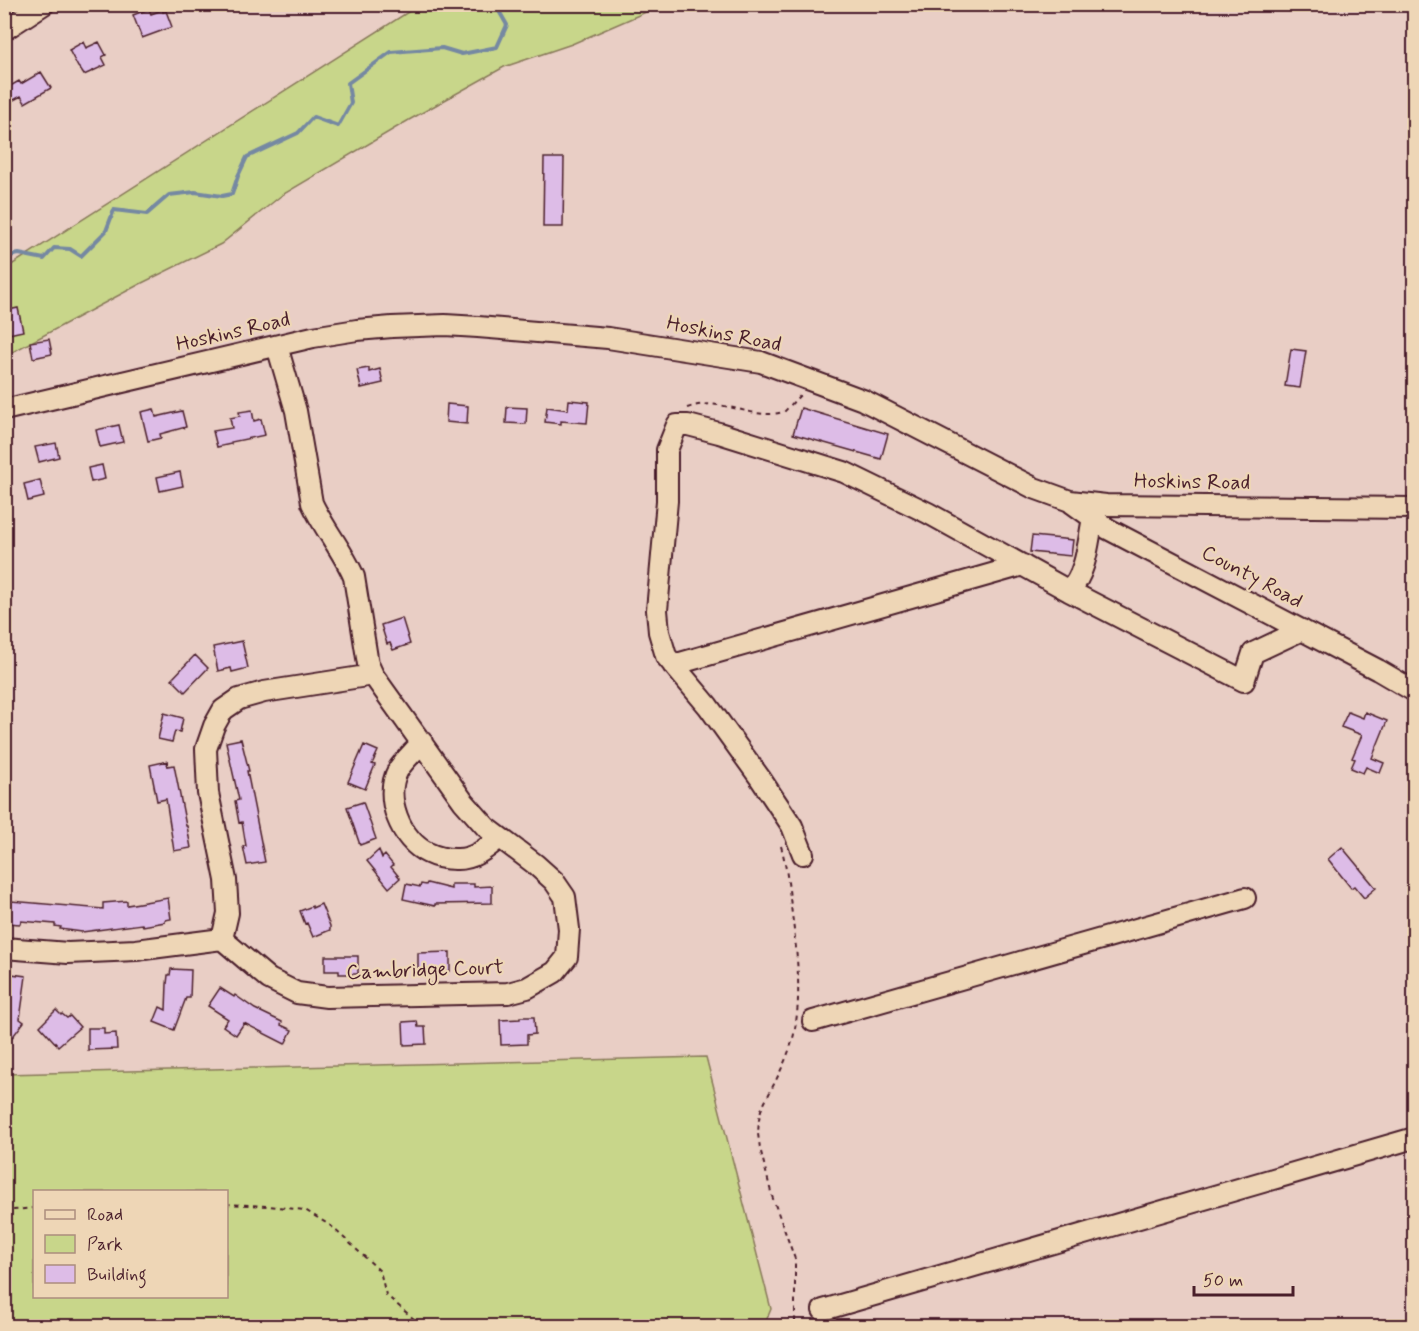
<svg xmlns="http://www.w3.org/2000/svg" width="1419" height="1331" viewBox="0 0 1419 1331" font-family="Mynerve,sans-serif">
<rect width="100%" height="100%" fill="#e9cec5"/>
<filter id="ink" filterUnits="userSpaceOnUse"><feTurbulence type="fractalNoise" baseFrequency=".0167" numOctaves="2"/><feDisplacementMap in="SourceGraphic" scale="12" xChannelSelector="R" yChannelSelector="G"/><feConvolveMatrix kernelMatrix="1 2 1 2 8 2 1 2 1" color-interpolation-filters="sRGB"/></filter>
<g filter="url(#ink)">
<path fill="#c8d68a" stroke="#897a5a" stroke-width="1.5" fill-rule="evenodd" d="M419,5H662L572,44L504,67L409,120L282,195L221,244L140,284L5,356V269Z
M706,1057L771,1309L764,1326H5V1074ZM34,1192H226V1296H34Z"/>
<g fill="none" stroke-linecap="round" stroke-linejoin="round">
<path stroke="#7588a2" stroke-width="4" d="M4,257L19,254L44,259L54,248L70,249L81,256L106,231L114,210L147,214L169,195L195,192L222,196L232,194L238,176L247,157L298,133L313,117L338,126L351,103L348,83L391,52L442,48L462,54L497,47L507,25L495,4"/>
</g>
<path fill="#ddbce7" stroke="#4a1f2b" stroke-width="1.5" d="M149,9L151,14L162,10L163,12L166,11L172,27L142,38L133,15Z
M83,42L86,48L99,42L106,55L102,57L106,65L84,75L80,69L78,67L69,50Z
M41,72L51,88L25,103L21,96L12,101L5,89L19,81L21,84Z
M544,158H564L563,227H543Z
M18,308L23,331L4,335V311Z
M49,339L52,354L33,358L30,342Z
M1291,349L1306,351L1300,388L1285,386Z
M369,368V372L380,369L383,383L361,388L357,370Z
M569,400L589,402L587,423L561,421V424L545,422L547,407L568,410Z
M447,404L468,406L467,424L446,422Z
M507,407L527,408L526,424L506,423Z
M801,408L888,434L881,459L793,434Z
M154,409L156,417L182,411L186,427L160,434L161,438L148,441L141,412Z
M252,410L254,421L261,419L265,435L231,442V444L217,447L213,431L232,428L230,418L240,416L239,412Z
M119,425L123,442L100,447L96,430Z
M56,443L59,457L39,462L35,447Z
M102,465L105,479L91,482L88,468Z
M180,472L183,486L160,491L157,477Z
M40,480L44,497L28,501L24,484Z
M1032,536L1073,540L1071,556L1030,552Z
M402,618L410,644L393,650L390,643L387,644L381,625Z
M242,641L248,668L232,672L231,668L218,671L213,647Z
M195,655L208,668L185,692L172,679Z
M1348,712L1363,718L1365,712L1387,721L1372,758L1384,763L1380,773L1366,767L1363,773L1351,768L1355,759L1352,758L1362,735L1341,727Z
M164,713L183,718L180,732L175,731L172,742L158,739Z
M241,739L249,771H247L265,862L247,865L243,846H246L242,822L239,823L235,801L239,800L226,742Z
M364,745L378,751L372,764L375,765L365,789L348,782Z
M168,761L167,766L174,765L186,826H187L191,848L174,851L166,799L157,801L150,765Z
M363,802L376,839L360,845L347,807Z
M1342,847L1376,888L1364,898L1354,886L1351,888L1328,859Z
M379,850L382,858L385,855L393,865L391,867L400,878L389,888L367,861Z
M427,883L451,889V884H474V887L492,886V903L435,904V906L403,899L406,884L420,887L421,884L426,885Z
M168,898L171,919L165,920V922L143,926L142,924L82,932L60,929L61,927L55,926V924L21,921L20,924L7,923L11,901L103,909V903L127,901V905Z
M321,904L330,926V930L313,937L307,923L305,924L300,911L312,906V908Z
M450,952V971H430L429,969H418V953Z
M325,956H358V974H339V971H325Z
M171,969L191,970L190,998H186L174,1030L154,1022L160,1007L166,1010L167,984L168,975H170Z
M4,973L26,976L20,1019L24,1022L4,1048V1003L6,990L4,989Z
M220,988L234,997L235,995L255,1009L282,1022L281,1025L292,1030L285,1044L244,1023L236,1035L223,1026L228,1019L208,1006Z
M56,1010L61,1015L62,1014L67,1018L70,1016L80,1027L58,1046L40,1026Z
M520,1017H534L535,1034L527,1035V1044L501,1045L500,1020L520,1019Z
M417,1021L418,1027H425L426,1044L404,1045L403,1022Z
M88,1028H104V1034L116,1033L117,1049L88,1050Z"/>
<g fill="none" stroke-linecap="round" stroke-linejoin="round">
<g stroke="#4a1f2b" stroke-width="24">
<path id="minor" d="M4,30L44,4
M4,410L313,337L357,330L392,327L445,325L478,327L608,338L761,362L863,400L1034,488L1070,501L1106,505L1414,508
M1072,503L1108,529L1378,670L1414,691
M1069,591C1087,573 1088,541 1093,518
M673,665L1023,565
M422,742C415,751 404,760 398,770C383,797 401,841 428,853C436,857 446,859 455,859C473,860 486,849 499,838
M803,854L792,826L760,778L708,706L666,656L659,632L657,610L667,501V450L677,425H688L719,433L844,472L928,513L1069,591L1244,681L1253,653L1302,630
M222,939L228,913L226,880L208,793L206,749L214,726L223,710L239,699L264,692L373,675L368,664L354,577C343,551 324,529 312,503L296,411L277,346
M4,948L68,953L136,950L222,939L269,979L297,993L327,997L508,993L527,988L555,972L567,957L569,929L565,897L554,881L535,864L486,827L463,801L373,675
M813,1021L1245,898
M823,1310L1414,1138"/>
</g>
<path stroke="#4a1f2b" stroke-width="2" stroke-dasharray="4.5 4.5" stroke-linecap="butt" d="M687,408C718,397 740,414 769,414C774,414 779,413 784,412L801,394
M781,846C787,868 789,891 792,914C797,953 802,994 794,1034C788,1060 773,1085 761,1110L759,1119L758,1134L760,1148L772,1196L795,1259V1326
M226,1204L268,1206L305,1210L331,1226L380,1271L386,1295L422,1326
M4,1211L34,1208"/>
<use href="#minor" stroke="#eed6b6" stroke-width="20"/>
</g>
</g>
<g text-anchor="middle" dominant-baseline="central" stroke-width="4.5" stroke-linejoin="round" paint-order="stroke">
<g font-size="21" fill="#4a1f2b" stroke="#eed6b6">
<text transform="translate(233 332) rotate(-13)">Hoskins Road</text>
<text transform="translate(724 334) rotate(11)">Hoskins Road</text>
<text transform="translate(1192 482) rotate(1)">Hoskins Road</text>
<text transform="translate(1252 577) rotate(28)">County Road</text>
<text transform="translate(425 970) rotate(-2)">Cambridge Court</text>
</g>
</g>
<rect width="1419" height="1331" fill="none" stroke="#eed6b6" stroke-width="24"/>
<rect x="12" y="12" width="1395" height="1307" fill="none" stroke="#4a1f2b" stroke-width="2" filter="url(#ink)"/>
<rect x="33" y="1190" width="195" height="108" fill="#eed6b6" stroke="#ac8d7e" stroke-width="1.5"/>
<rect x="45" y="1210" width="30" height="9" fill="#eed6b6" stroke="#ac8d7e" stroke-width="1.5"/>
<text x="87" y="1220" font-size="18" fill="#4a1f2b">Road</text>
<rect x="45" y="1235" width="30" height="18" fill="#c8d68a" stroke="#ac8d7e" stroke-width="1.5"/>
<text x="87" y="1250" font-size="18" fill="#4a1f2b">Park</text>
<rect x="45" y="1265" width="30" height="18" fill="#ddbce7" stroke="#ac8d7e" stroke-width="1.5"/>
<text x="87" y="1280" font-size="18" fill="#4a1f2b">Building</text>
<path d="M1194 1286v9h99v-9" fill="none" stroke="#4a1f2b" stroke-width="3"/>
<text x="1203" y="1286" font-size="18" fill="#4a1f2b" stroke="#eed6b6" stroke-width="4.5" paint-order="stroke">50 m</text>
</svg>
